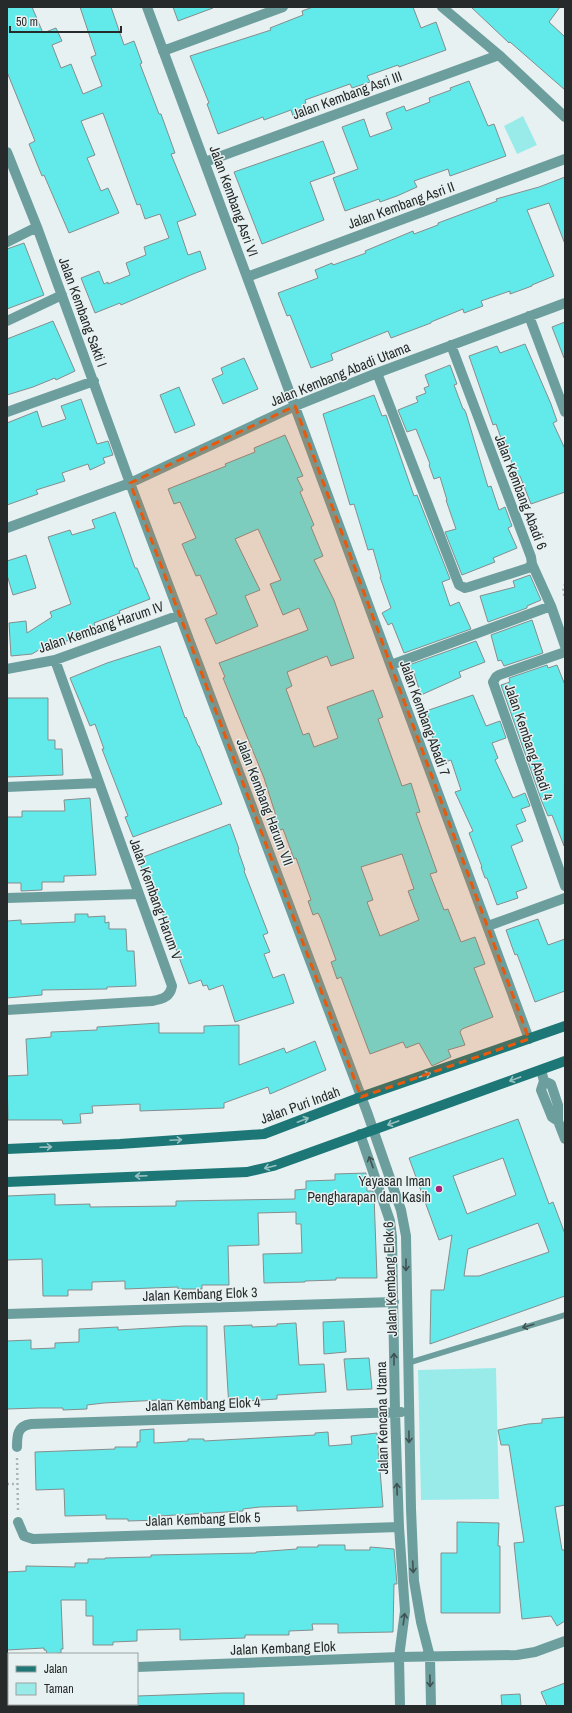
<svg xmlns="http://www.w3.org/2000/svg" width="572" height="1713" viewBox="0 0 572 1713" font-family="'Archivo Narrow',sans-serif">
<rect width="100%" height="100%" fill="#e8f1f1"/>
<path fill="#99ebea" d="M523,116L537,145L517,154L504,126Z
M496,1368L499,1499L421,1500L418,1370Z"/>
<path fill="#62eaea" stroke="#858d8d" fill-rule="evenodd" d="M7,7H32L43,33L56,28L62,41L52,45L61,68L71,64L83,94L102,86L91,57L96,55L80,7H111L124,45L134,41L142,63L140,64L159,114H161L175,153L171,154L196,215L177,222L188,255L200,251L206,269L193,274L121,305L120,303L95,313L81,278L99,271L104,284L108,282V284L130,275L126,263L146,255L144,247L169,238L160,214L145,219L140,204L137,205L103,113L81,121L95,155L87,158L101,191L108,188L119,213L69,233L44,175L42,176L29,144L35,141L7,72Z
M173,7H213V8L178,21Z
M313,7H413L421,28L436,22L446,50L399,67L398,65L367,76L370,82L352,88L350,84L305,100L306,103L303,104L305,111L293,116L291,110L264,120L263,117L218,134L207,104L209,103L190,56L271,30L270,28L303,15L302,11Z
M471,7H560L549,22L565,37V90L510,42L509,43Z
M469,81L488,126L494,124L506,156L450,176L448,169L414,181L417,187L397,196L380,202L379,199L345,211L333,178L358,169L342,127L364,119L370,137L392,129L386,113L404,106L406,111L430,102L429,98L451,90L450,88Z
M323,141L335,173L310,182L324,220L262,244L234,172Z
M565,177V244L549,203L527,210L554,276L532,285V286L510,294V291L481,301L483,306L464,313L463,309L431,322V323L391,338L388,331L331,354L333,360L311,368L290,315L287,316L278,293L318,278L315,270L332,263L333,265L366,253L365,251L413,231L414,234L438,225V223L497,201L496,199L539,187Z
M24,243L44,295L7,309V249Z
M53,321L75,371L56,380L55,378L33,387L7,395V339Z
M565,322V358H564L552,327Z
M525,344L551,404L557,421L553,423L565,449V492L531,504L520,476L514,478L509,465L512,464L505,440L502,441L496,424L493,425L469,356L497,346L500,353Z
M244,358L258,389L223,404L212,379L223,374L221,368Z
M450,365L457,384L454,385L463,409H464L466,413L488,487L491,486L499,510L505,507L512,526L508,528L517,548L493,558L495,562L462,575L445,532L456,529L446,500H447L440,477L434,479L429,465L430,464L416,429L407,432L398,410L418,402L416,397L426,393L424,388L429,386L425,375Z
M179,387L195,425L175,433L160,395Z
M374,395L382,416L386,415L414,496L417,495L450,579L442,582L450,606L459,602L471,629L404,653L392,623L388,625L382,613L391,608L380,577H381L373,549L368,550L354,504L350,505L323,414Z
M81,399L97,444L108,441L113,455L103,458L105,463L90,470L88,464L62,473L65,481L36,490L38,494L7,505V423L37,411L42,427L66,419L61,406Z
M285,435L303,476L297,478L303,490L300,492L314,525L311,527L323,556L314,560L334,600L354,658L331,666L327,656L287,672L292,686L286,689L303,735L309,733L314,747L338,738L327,707L373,690L383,717L378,719L402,786L411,783L420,812L416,813L437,872L430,874L444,910L448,909L461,942L475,937L485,964L474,968L493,1017L462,1029L460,1032L465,1045L448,1050L451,1057L432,1066L419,1043L406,1048L403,1042L370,1054L341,977L337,979L331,962L336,960L321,919L318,913L313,915L308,901L311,900L296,858L294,859L283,829L277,831L273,818L276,816L264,778L223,678L225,677L219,663L308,630L299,608L283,615L270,584L281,580L258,529L235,539L260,590L245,596L258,626L216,644L205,619L217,614L200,575L196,576L182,544L196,538L180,502L174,504L168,489L226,466L225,464L255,452L254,448ZM402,854L414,889L408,891L419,920L380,936L367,902L373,900L361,867Z
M115,512L135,568H137L150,599L119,611L120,613L94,623L96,629L62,643L60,637L32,654L11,656L9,623L26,621L27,633L52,617L50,612L71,604L48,537L70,530L72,535L95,528L92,520Z
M26,555L36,588L13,595L7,575V561Z
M530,575L541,600L527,606V608L488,622L480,596L515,587L513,581Z
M532,620L543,653L504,666L501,660L498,661L491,635Z
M476,641L485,662L459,672L461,677L421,695L414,673H413L409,665Z
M160,646L185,718L186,717L198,746H199L222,804L133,837L125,817L128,816L102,749H104L95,724L90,726L70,678L107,663Z
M547,665L548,668L557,665L565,685L564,846L552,815L548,816L542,802L501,685L510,682L509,678Z
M473,695L486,726L500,721L506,738L492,743L498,758L495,760L513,798L525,793L530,806L521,809L526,821L516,825L523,841L511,846L527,888L516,892L518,898L497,905L487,878H485L481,867H482L469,833L473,831L455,792L461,790L451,760L443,763L425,719L429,718L426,711Z
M7,698H48V740H55V749H62L63,775L7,777Z
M90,798L96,875L64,876V882H42V890L21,891V883H7V817H22V811H65L64,800Z
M230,824L239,849L238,850L245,870L244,871L268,933L263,935L270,952L264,954L273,978L284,974L294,1003L235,1022L223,985L209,990L207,985L203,986L201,980L189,984L150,880L147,881L138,859Z
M75,914H88V917L105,916V923L109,922V929H126L127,951H134L136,986L107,987V989L42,990V995L7,998V921L21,920V924L75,922Z
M538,919L548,945L565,939V991L535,1002L517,954L515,955L506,930Z
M159,1023V1033H204V1026L239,1025V1065L284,1048L286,1053L315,1041L326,1070L270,1094L268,1087L224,1103V1108L140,1111V1104L92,1106L93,1113L80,1114L81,1123L63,1124L62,1120H8L7,1076L28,1075L26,1039L51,1037V1032L97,1030V1027Z
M518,1119L549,1204L553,1202L565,1234V1296L430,1344L431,1290H444L452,1235L439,1240L409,1158ZM503,1158L516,1195L467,1214L453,1176ZM538,1223L549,1252L479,1276H464L468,1249Z
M366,1173L367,1191H373L374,1195L377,1278H336V1280L305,1281V1282L264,1283L263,1254L302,1253L301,1224H296V1212L258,1213L259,1245L228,1246L229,1285H202V1289H178V1287L125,1289V1281L92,1282V1290H68V1296H43L42,1259L7,1260V1196L55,1194V1205L90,1204V1207L176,1206V1201L295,1199V1190L306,1189V1181L335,1180V1174Z
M344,1321L346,1352L324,1354L323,1322Z
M296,1323L299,1365L324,1364L326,1392L277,1395V1399L246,1401V1407L229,1408L224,1326L252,1325V1327L277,1326V1324Z
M184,1326H207V1402L159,1400L104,1403L87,1405V1409L63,1410V1408H38L7,1409V1341L31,1340V1349L55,1348V1343L79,1342V1329L118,1327V1330Z
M369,1358L372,1389L347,1390L344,1359Z
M565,1417V1505L555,1507L562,1550H565V1621L557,1626L551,1616L522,1619L514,1543L524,1542L509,1445H501L498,1430L528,1424L542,1423V1419Z
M154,1429V1443L188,1441V1439H204V1441L315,1435V1433L328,1432L329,1446L352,1444L351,1436L377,1433L383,1507L297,1511V1506L260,1507L243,1509V1511L159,1516L160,1520L128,1521V1519H106V1515L65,1516L64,1489L36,1490L35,1452L115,1449V1447H137V1442H140V1430Z
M457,1522L499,1523L498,1546H500V1613H441V1553H457Z
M318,1545H345V1550H370V1547L394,1549L397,1584H394L393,1632L338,1633V1624H312L313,1630L289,1631V1635H245V1638L180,1640V1629L137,1630V1641L113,1642V1645H93V1616H86V1600H61L63,1649H61V1653L47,1654L46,1650H44V1648L7,1650V1572L26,1571V1566L75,1567V1563H88V1559H105V1558L151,1557V1555L256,1553V1552L297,1549V1547H318Z
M565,1683V1706H547L541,1692Z
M224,1693H244V1706H136L137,1696Z
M520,1694L521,1706H502L501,1695Z"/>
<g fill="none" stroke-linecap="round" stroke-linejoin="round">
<path stroke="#acb4b4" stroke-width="2.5" stroke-dasharray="2 3" stroke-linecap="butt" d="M565,584L563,591L565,598
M17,1458L18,1511
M7,1484H17"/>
<path stroke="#6d9e9e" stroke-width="5.5" d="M408,1363L565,1315"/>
<path stroke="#6d9e9e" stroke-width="10" d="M147,7L529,1039
M442,7L499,55L565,117
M163,51L283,7
M7,152L37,227L130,483L367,1112L401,1210L406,1236L411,1509L414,1581L421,1622L430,1657L431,1706
M205,162L499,55
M7,242L37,227
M247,277L565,159
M529,316L565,412
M7,321L62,295
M377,373L459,585L465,588L469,587L528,568L532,564L531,557L451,345
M7,412L94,381
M7,528L130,483L295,406L377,373L565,303
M532,564L551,606L565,646
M565,652L499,675L496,677L493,682L565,886
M391,665L551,606
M7,669L55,660L180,615
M7,787L99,783
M7,898L139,894
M488,926L565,898
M7,1010L152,1001C163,999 170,997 172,986L55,660
M541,1070L544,1081L551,1084L558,1105V1121L565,1139
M544,1081L541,1090L552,1117L558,1121
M360,1134L390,1221L392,1237L395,1412L399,1527L405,1611L399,1657L400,1706
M7,1314L394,1302
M17,1447C17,1436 17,1426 31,1424L401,1412
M18,1522L24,1536L33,1539L399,1527
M137,1667L399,1657L517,1655L535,1652L565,1641
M7,1672H9"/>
<path stroke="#1e7777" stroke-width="10" d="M7,1149L120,1144L264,1134L361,1097L565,1026
M7,1182L247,1172L273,1166L565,1061"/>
</g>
<defs><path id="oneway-shaft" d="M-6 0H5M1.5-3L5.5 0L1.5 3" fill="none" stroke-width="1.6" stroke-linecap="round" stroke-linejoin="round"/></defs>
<g stroke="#97c0c0">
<use href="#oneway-shaft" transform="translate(425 1075) rotate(-19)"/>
<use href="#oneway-shaft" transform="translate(515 1079) rotate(160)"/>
<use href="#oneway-shaft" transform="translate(303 1120) rotate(-21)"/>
<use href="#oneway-shaft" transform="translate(393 1123) rotate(160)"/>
<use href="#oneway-shaft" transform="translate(176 1140) rotate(-3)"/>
<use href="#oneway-shaft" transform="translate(46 1147) rotate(-2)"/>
<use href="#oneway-shaft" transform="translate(270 1167) rotate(166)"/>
<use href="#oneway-shaft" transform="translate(141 1176) rotate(178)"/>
</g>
<g stroke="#405353">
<use href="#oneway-shaft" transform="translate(371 1162) rotate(-110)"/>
<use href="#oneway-shaft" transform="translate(406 1265) rotate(90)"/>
<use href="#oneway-shaft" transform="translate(528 1326) rotate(163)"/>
<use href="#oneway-shaft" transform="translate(394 1359) rotate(-90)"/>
<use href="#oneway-shaft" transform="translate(409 1437) rotate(89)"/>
<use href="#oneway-shaft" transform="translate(397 1489) rotate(-92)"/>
<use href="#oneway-shaft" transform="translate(413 1567) rotate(87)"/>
<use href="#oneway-shaft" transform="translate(404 1619) rotate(-82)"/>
<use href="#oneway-shaft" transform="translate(430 1681) rotate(89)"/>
</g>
<path fill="#e8590c" fill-opacity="0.2" stroke="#e8590c" stroke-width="3" stroke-dasharray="8 5" stroke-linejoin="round" d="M295,406L529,1039L361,1097L130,483Z"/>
<circle fill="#a02376" stroke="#e8f1f1" stroke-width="1.5" cx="439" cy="1189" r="4"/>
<g text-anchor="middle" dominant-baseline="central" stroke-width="3" stroke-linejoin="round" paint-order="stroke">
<g font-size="14" fill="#272a2a" stroke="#e8f1f1">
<text transform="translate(347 95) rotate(-20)">Jalan Kembang Asri III</text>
<text transform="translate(234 201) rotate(70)">Jalan Kembang Asri VI</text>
<text transform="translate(401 205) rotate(-20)">Jalan Kembang Asri II</text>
<text transform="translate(83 312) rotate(70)">Jalan Kembang Sakti I</text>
<text transform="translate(340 374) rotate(-22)">Jalan Kembang Abadi Utama</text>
<text transform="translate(521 492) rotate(69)">Jalan Kembang Abadi 6</text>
<text transform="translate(101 627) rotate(-19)">Jalan Kembang Harum IV</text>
<text transform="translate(425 718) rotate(70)">Jalan Kembang Abadi 7</text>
<text transform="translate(529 742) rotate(71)">Jalan Kembang Abadi 4</text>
<text transform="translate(265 802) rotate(69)">Jalan Kembang Harum VII</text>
<text transform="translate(156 899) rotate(70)">Jalan Kembang Harum V</text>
<text transform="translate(300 1105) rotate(-20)">Jalan Puri Indah</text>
<text transform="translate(390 1279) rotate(-92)">Jalan Kembang Elok 6</text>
<text transform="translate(200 1294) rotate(-2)">Jalan Kembang Elok 3</text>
<text transform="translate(203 1404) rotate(-2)">Jalan Kembang Elok 4</text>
<text transform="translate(382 1418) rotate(-91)">Jalan Kencana Utama</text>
<text transform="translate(203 1519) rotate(-2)">Jalan Kembang Elok 5</text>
<text transform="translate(283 1648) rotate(-2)">Jalan Kembang Elok</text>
</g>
<g font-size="14" fill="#272a2a" stroke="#e8f1f1" text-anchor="end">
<text x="431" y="1181">Yayasan Iman<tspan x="431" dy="16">Pengharapan dan Kasih</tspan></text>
</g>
</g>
<rect width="572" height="1713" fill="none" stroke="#272a2a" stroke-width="16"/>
<rect x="8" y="1653" width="130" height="52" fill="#e8f1f1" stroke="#9ba1a1"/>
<rect x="16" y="1666" width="20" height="6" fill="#1e7777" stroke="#9ba1a1"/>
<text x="44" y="1673" font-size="12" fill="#272a2a">Jalan</text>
<rect x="16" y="1683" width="20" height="12" fill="#99ebea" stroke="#9ba1a1"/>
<text x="44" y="1693" font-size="12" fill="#272a2a">Taman</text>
<path d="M10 26v6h111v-6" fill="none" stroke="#272a2a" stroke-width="2"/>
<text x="16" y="26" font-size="12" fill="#272a2a" stroke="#e8f1f1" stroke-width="3" paint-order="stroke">50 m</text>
</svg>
